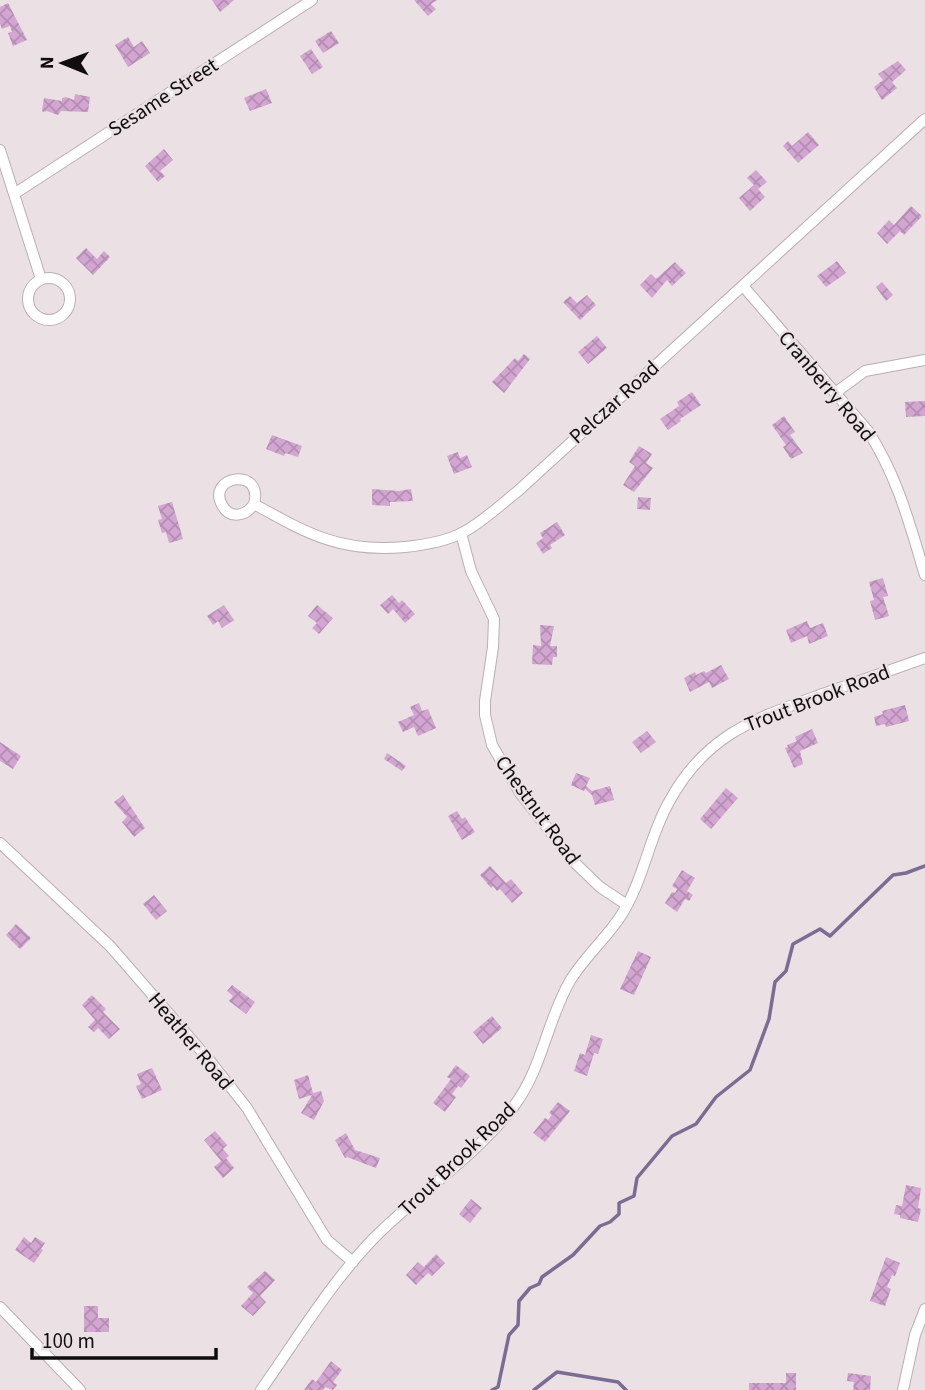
<svg xmlns="http://www.w3.org/2000/svg" width="925" height="1390" viewBox="0 0 925 1390" font-family="'Source Sans 3',sans-serif">
<defs>
<pattern id="building-cross-hatch" width="8" height="8" patternUnits="userSpaceOnUse" patternTransform="scale(1.75)"><rect width="8" height="8" fill="#d3a5d1"/><path d="M0 0l8 8M0 8l8-8" fill="none" stroke="#b48db2"/></pattern>
</defs>
<rect width="100%" height="100%" fill="#ebe0e4"/>
<g fill="none" stroke-linecap="round" stroke-linejoin="round">
<path stroke="#7a6c92" stroke-width="3.5" d="M492,1390L498,1387L509,1335L518,1325L519,1301L530,1288L539,1284L542,1277L573,1255L600,1226L610,1222L619,1214V1203L634,1196L637,1178L672,1136L696,1124L716,1097L750,1070L769,1019L775,982L786,971L793,944L820,929L830,936L893,875L906,873L925,866
M534,1390L557,1372L618,1382L626,1390"/>
</g>
<path fill="url(#building-cross-hatch)" d="M212,0H234L220,12Z
M414,0H437L431,4L436,9L428,16Z
M8,3L27,40L13,46L8,33L12,32L10,26L2,29L0,24V7Z
M331,31L339,43L323,53L315,41Z
M128,37L134,47L142,41L150,53L128,67L115,45Z
M311,49L323,67L312,74L300,56Z
M898,61L906,70L892,82L897,88L882,100L874,87L883,80L878,74Z
M266,89L272,103L250,111L244,98Z
M75,94L90,97L88,112L61,111L58,115L47,111L43,112L42,110L44,98L62,101V98L66,97L74,100Z
M808,132L819,145L798,163L783,146L788,141L792,146Z
M164,149L173,160L160,171L165,176L158,182L145,166Z
M756,170L767,182L758,189L765,197L750,211L739,198L754,185L747,178Z
M911,206L922,216L904,235L900,231L887,244L877,233L889,220L894,225Z
M86,248L97,259L104,251L110,257L93,275L76,258Z
M837,261L846,273L826,287L817,276Z
M675,262L686,273L672,286L667,280L652,298L640,285L651,274L656,279Z
M882,282L893,295L886,301L876,287Z
M587,295L596,305L580,320L563,302L570,296L577,303Z
M597,336L607,348L588,364L578,352Z
M524,354L530,359L504,393L492,382L515,358L518,361Z
M692,392L701,405L680,419L681,421L668,430L660,419L679,406L677,402Z
M925,401V416L906,417L905,402Z
M784,416L795,432L790,435L803,453L791,459L783,447L786,445L772,425Z
M272,435L302,446L298,457L285,453L284,456L266,449Z
M639,446L652,454L646,463L653,468L634,492L623,485L635,466L629,462Z
M458,452L460,458L467,455L472,467L454,474L447,456Z
M372,489L399,491L411,489L413,501L390,502V506L372,505Z
M638,497L651,498L650,510L637,509Z
M172,502L183,539L169,543L166,532L162,533L158,520L162,519L158,506Z
M557,522L565,535L550,545L552,548L543,554L536,543L543,538L540,533Z
M883,578L888,596L883,597L889,616L875,620L870,601L874,600L869,582Z
M392,595L399,603L402,600L415,614L405,623L393,609L388,614L380,605Z
M224,605L234,620L222,628L218,621L213,625L207,616Z
M317,605L333,618L319,634L312,628L317,623L308,616Z
M807,621L810,628L823,623L828,636L809,644L807,636L791,643L786,630Z
M540,625L554,626L550,646H557V657H553L552,665L532,664L533,645L541,646Z
M721,665L729,679L712,688L709,682L690,692L684,678L695,672L696,675L704,671L706,673Z
M419,703L422,711L428,709L436,728L418,736L414,727L403,732L398,722L414,715L410,707Z
M905,705L909,721L886,727L885,724L876,726L874,717L883,714L882,711Z
M812,729L818,743L800,751L803,764L794,768L785,748L788,747L787,745L797,741L795,737Z
M647,731L656,742L641,753L632,742Z
M0,742L21,756L13,769L0,761Z
M387,753L406,766L402,771L384,759Z
M576,773L590,778L586,786L592,791L610,786L614,800L595,805L592,795L585,789L584,791L571,785Z
M726,788L738,798L711,829L700,819Z
M123,795L145,828L134,837L122,822L127,817L114,802Z
M457,811L462,819L465,817L475,832L462,840L448,816Z
M490,866L506,883L511,879L523,893L512,903L500,889L497,891L493,886L491,888L480,875Z
M682,870L695,878L687,891L693,895L689,901L685,899L677,912L665,903L672,892L675,893L677,889L672,886Z
M154,895L167,911L156,920L143,904Z
M16,924L31,938L20,949L6,935Z
M638,951L651,957L634,995L620,989Z
M232,985L255,1002L246,1014L229,1001L233,996L227,991Z
M92,995L106,1009L103,1012L120,1029L109,1039L98,1028L94,1032L88,1027L95,1020L82,1005Z
M492,1016L502,1028L483,1044L473,1032Z
M591,1035L603,1039L598,1054L594,1053L587,1076L574,1071L580,1053L585,1055Z
M456,1065L470,1076L461,1088L458,1086L452,1094L456,1097L445,1112L433,1103L451,1079L447,1077Z
M152,1068L162,1090L142,1099L136,1086L141,1084L137,1074Z
M308,1075L313,1093L321,1091L324,1101L314,1120L301,1113L312,1095L299,1099L294,1080Z
M558,1102L570,1111L545,1142L533,1133L545,1118L548,1120L552,1115L549,1113Z
M215,1131L227,1145L223,1149L229,1156L226,1158L234,1168L223,1178L214,1167L221,1161L204,1140Z
M346,1133L355,1150L380,1158L376,1168L347,1157L345,1158L335,1140Z
M906,1185L921,1188L918,1208L921,1209L918,1222L900,1218V1215L894,1214L896,1205L902,1206Z
M471,1199L482,1208L470,1223L459,1214Z
M24,1237L31,1243L35,1237L45,1243L41,1249L43,1250L34,1263L15,1250Z
M436,1254L445,1263L432,1276L428,1273L416,1285L406,1275L418,1262L424,1267Z
M886,1257L900,1263L895,1276L892,1275L887,1287L891,1289L885,1306L870,1301Z
M265,1271L275,1280L260,1296L266,1302L253,1316L241,1306L253,1293L247,1287Z
M84,1306H98V1318H109V1332H84Z
M331,1361L342,1370L333,1382L337,1385L333,1390L325,1387L323,1390H304L312,1379L316,1382Z
M786,1373H796V1390H749V1383H786Z
M848,1373L871,1376L870,1390H853L854,1382L847,1381Z"/>
<g fill="none" stroke-linecap="round" stroke-linejoin="round">
<g stroke="#b9afb3" stroke-width="12">
<path id="minor" d="M0,150L41,279
M14,194L312,0
M28 299a21 21 0 1 1 42 0a21 21 0 1 1-42 0Z
M743,286L868,431C898,478 909,522 925,575
M835,393L865,371L925,360
M254,504C264,466 206,476 222,505C230,520 246,516 254,504C308,534 341,553 405,547C424,545 446,541 462,533C483,522 500,505 518,491L925,119
M461,533L471,571L494,619L493,647L485,701V715L492,745L520,793L574,862L600,887L627,905
M0,843L110,946L210,1061L247,1108L327,1240L353,1262
M0,1307L80,1390
M261,1390C297,1339 331,1282 375,1237C419,1193 476,1156 514,1106C543,1067 547,1020 570,981C585,956 607,938 622,914C644,879 649,837 669,802C705,735 754,719 820,695C855,683 890,670 925,658
M903,1390L915,1335L925,1309"/>
</g>
<use href="#minor" stroke="#fff" stroke-width="10"/>
</g>
<g text-anchor="middle" dominant-baseline="central" stroke-width="5" stroke-linejoin="round" paint-order="stroke">
<g font-size="21" fill="#100d0e" stroke="#ebe0e4">
<text transform="translate(163 97) rotate(-33)">Sesame Street</text>
<text transform="translate(827 386) rotate(50)">Cranberry Road</text>
<text transform="translate(614 402) rotate(-42)">Pelczar Road</text>
<text transform="translate(817 698) rotate(-21)">Trout Brook Road</text>
<text transform="translate(538 810) rotate(54)">Chestnut Road</text>
<text transform="translate(191 1041) rotate(50)">Heather Road</text>
<text transform="translate(457 1159) rotate(-44)">Trout Brook Road</text>
</g>
</g>
<g transform="translate(63 63) rotate(271)" stroke="#ebe0e4" stroke-width="5" paint-order="stroke">
<path d="M0-5L12 26L0 18L-12 26Z" fill="#100d0e"/>
<text y="-10" font-size="19" font-weight="bold" text-anchor="middle" fill="#100d0e">N</text>
</g>
<path d="M32 1348v10h184v-10" fill="none" stroke="#100d0e" stroke-width="3.5"/>
<text x="42" y="1348" font-size="21" fill="#100d0e" stroke="#ebe0e4" stroke-width="5" paint-order="stroke">100 m</text>
</svg>
